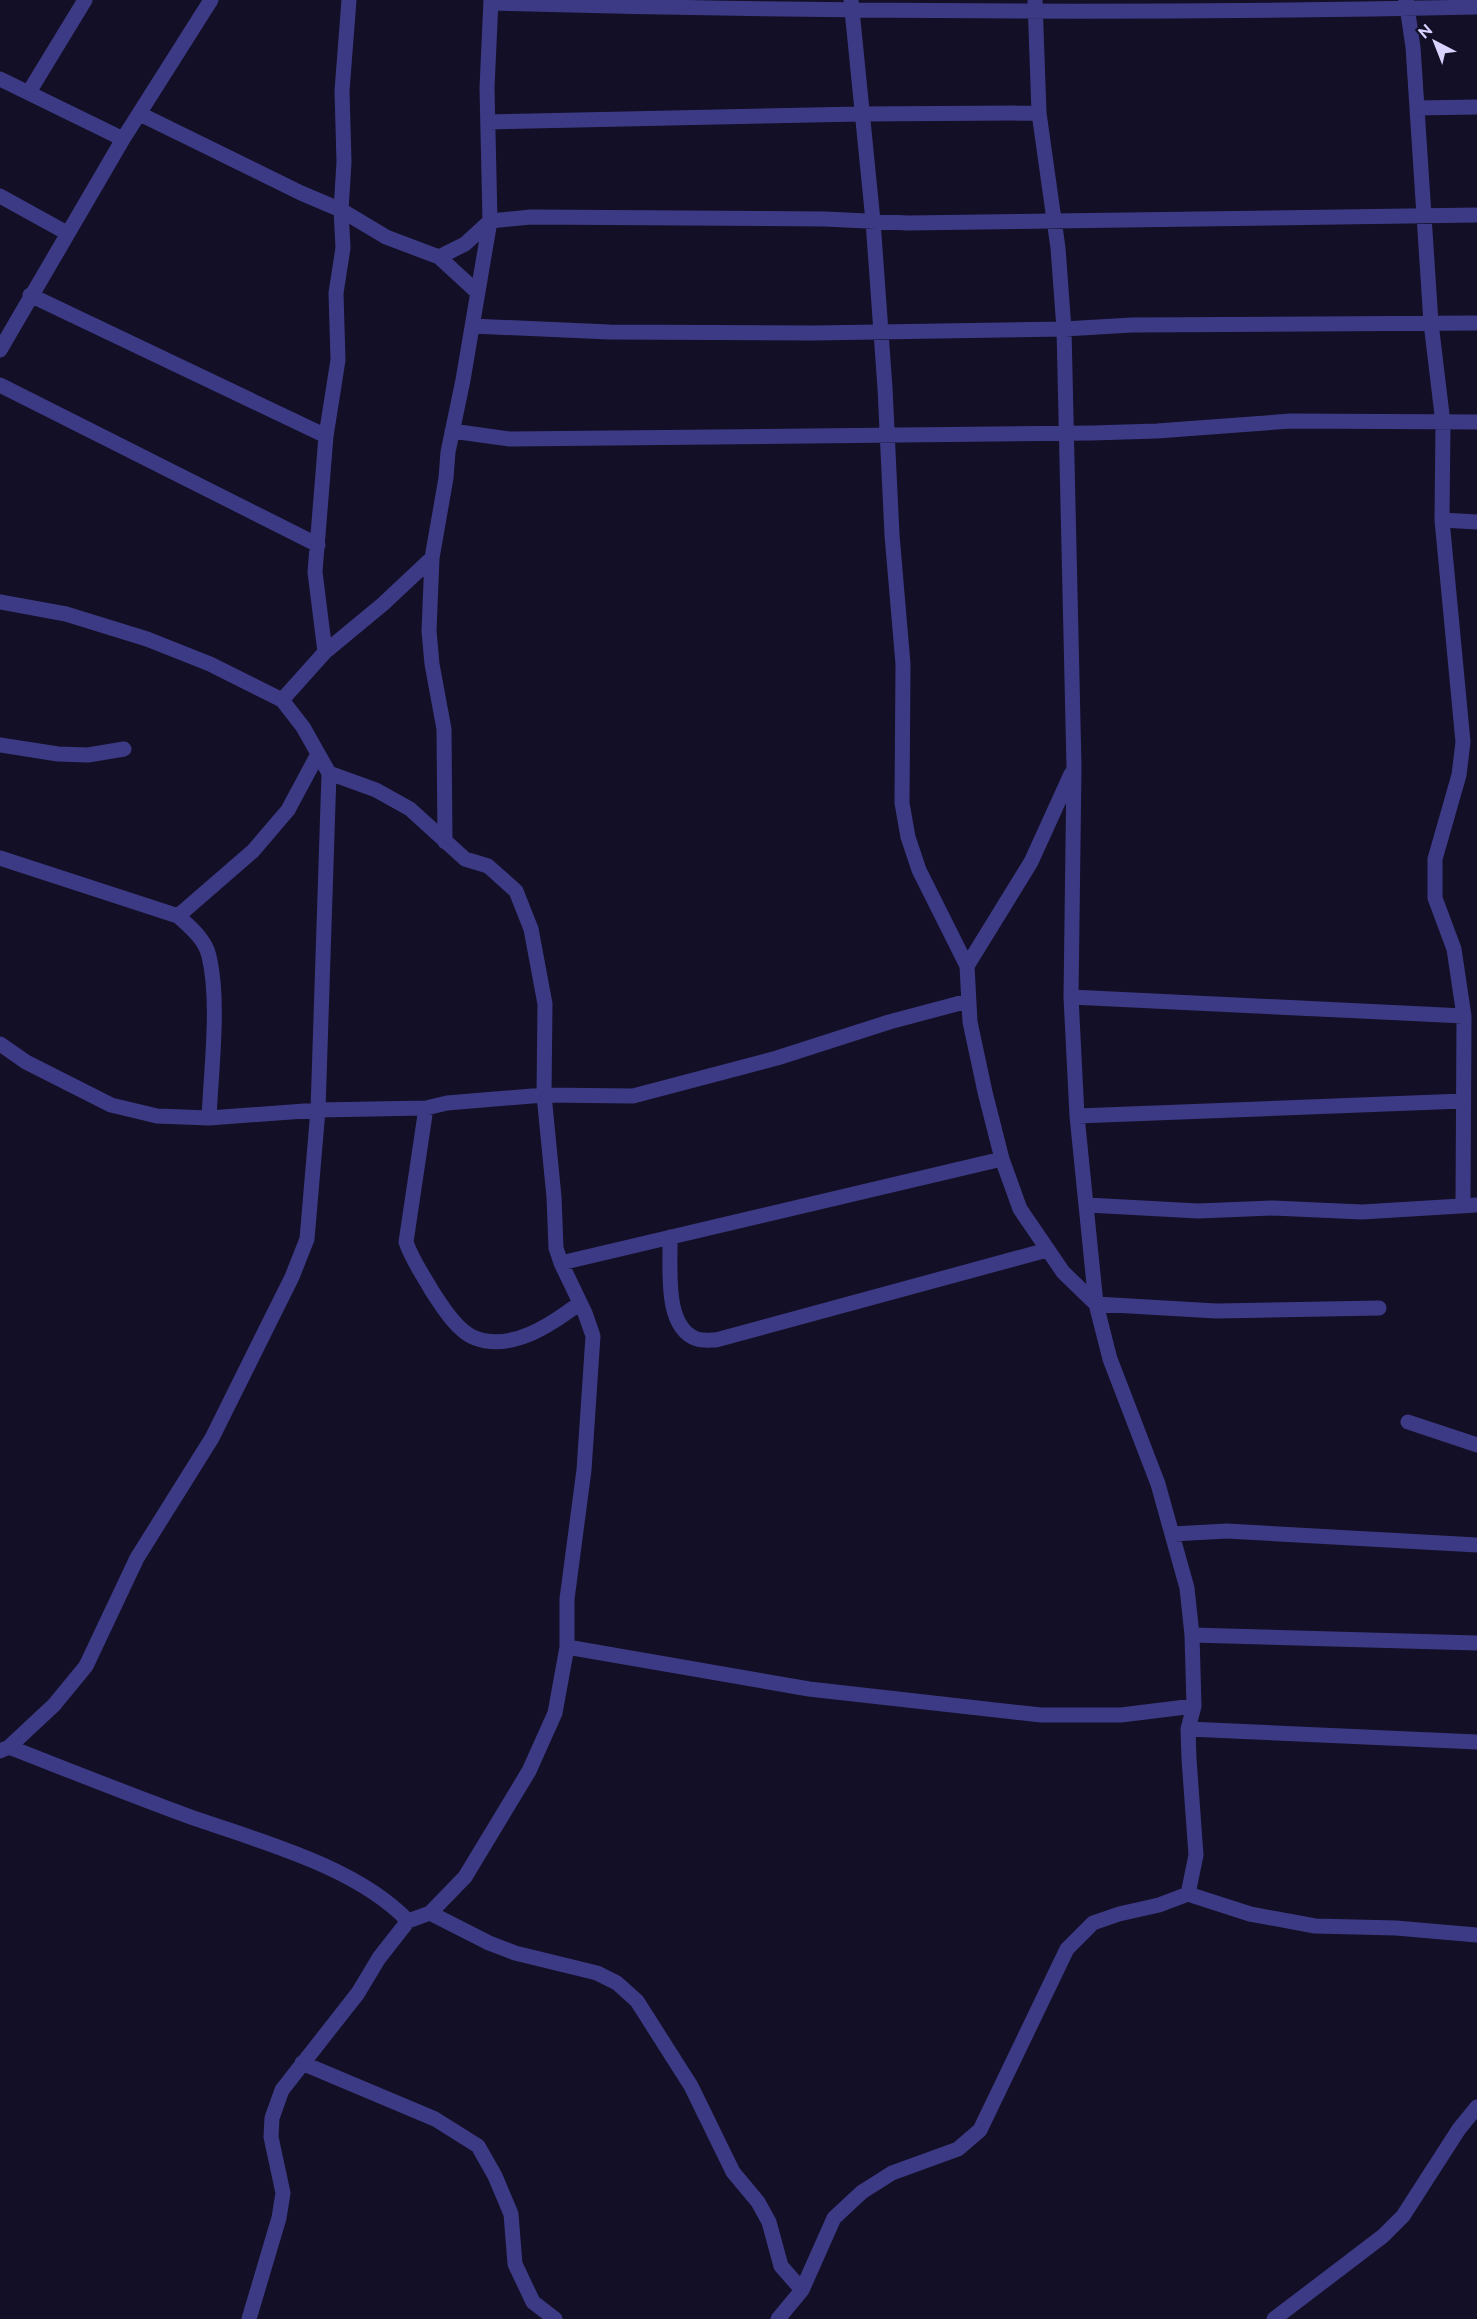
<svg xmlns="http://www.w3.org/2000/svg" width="1477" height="2319" viewBox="0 0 1477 2319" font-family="Raleway,sans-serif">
<rect width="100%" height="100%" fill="#130f26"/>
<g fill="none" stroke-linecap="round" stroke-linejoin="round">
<path stroke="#3d3a85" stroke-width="15" d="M851,0L873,221L885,388L892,535L903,664L902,803L908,837L919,870L967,966L970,1022L985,1092L1002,1159L1020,1209L1063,1272L1096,1304L1216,1311L1379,1308
M1035,0L1039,113L1058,248L1064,329L1074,767L1071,997L1077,1116L1096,1304L1110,1359L1158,1484L1187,1588L1192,1635L1194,1706L1188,1729L1189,1759L1196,1855L1188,1894
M1406,0L1413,47L1431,323L1443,423L1442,520L1463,742L1459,775L1435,859V898L1454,949L1464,1016L1463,1204
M491,3C819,12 1148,14 1477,7
M0,79L123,139
M29,92L85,0
M1417,108L1477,107
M140,114L301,193L341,210L386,237L439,257L465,244L490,221L531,217L825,219L908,223L1477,215
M488,122L860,114L1039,113
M0,196L67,233
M439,257L477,292
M30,295L326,436
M472,326L609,332L814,333L1064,329L1132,325L1477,323
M0,350L123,139L211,0
M0,385L318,545
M452,431L510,439L1092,433L1157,431L1291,421L1477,422
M1442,520L1477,522
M432,558L429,631L432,664L444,729L445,842
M0,602L66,614L147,639L210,664L282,700L303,727L329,773L318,1110L307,1239L292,1277L212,1438L137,1558L86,1666L54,1705L9,1747L0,1751
M325,652L315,572L326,436L338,360L336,293L343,248L341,210L344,162L342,91L349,0
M282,700L325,652L383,604L432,558L446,478L448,452L463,380L490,221L487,88L491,0
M0,745L58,754L88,755L124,749
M0,858L178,916L253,851L288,810L318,754
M178,916C190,927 205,939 209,956C220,1002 211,1070 209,1118
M967,966L1031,862L1071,774
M1071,997L1464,1016
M0,1044L26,1062L111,1105L157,1116L209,1118L318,1110L426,1108L447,1103L544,1095L633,1096L777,1058L889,1022L968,1001
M426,1108L406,1242C412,1260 423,1275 432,1291C442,1306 457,1331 475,1338C512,1352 552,1324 580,1303
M1077,1116L1463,1101
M1087,1205L1198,1211L1273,1208L1362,1212L1477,1205
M670,1237C671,1267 663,1327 697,1339C703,1341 711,1340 716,1340L1047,1250
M561,1263L1002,1159
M1408,1422L1477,1445
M1173,1534L1227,1531L1477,1545
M1192,1635L1477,1643
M567,1647L809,1689L1041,1715H1121L1194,1706
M1188,1729L1477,1742
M9,1747C68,1770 128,1794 188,1816C258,1841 356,1866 408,1921
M430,1913L489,1943L515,1953L597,1973L617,1983L637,2001L691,2086L733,2172L758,2202L769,2222L781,2266L802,2290
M302,2063L435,2119L478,2146L495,2176L511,2214L515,2264L533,2302L555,2319
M249,2319L279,2218L283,2193L271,2137L272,2118L282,2090L358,1993L379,1958L408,1921L430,1913L465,1877L529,1771L555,1713L567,1647V1599L584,1470L593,1336L585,1313L561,1263L556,1248L554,1197L544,1095L545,1004L531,929L516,891L488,866L465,859L410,809L376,790L329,773
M778,2319L802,2290L834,2218L862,2192L892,2173L958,2149L980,2130L1067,1949L1093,1923L1119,1914L1159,1905L1188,1894L1250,1914L1315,1926L1396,1928L1477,1935
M1274,2319L1383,2236L1403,2216L1459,2129L1477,2107"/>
</g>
<g transform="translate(1435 42) rotate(318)" stroke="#130f26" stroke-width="4.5" paint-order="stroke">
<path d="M0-4.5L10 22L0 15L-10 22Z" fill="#d9d4ff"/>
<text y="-9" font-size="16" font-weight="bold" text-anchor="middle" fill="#d9d4ff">N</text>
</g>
</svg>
